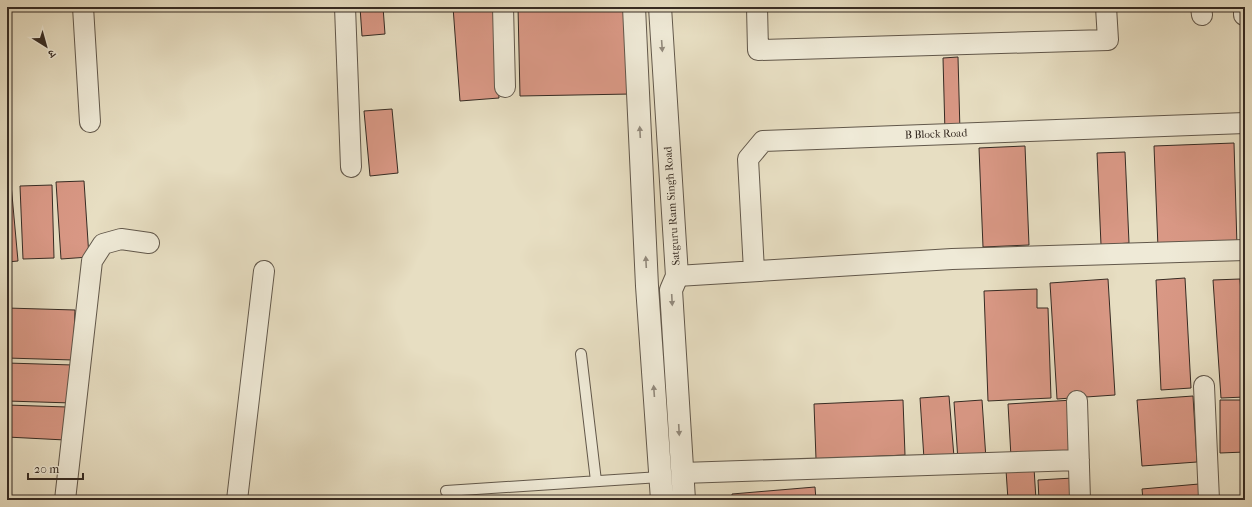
<svg xmlns="http://www.w3.org/2000/svg" width="1252" height="507" viewBox="0 0 1252 507" font-family="'IM FELL French Canon','Noto Serif Devanagari',serif">
<rect width="100%" height="100%" fill="#e7dec2"/>
<filter id="stains"><feTurbulence type="fractalNoise" baseFrequency=".005" numOctaves="4"/><feColorMatrix values="0 0 0 0 .2 0 0 0 0 .09 0 0 0 0 .02 0 0 0 .5 -.17"/></filter>
<radialGradient id="worn" r=".72"><stop offset=".6" stop-color="#630" stop-opacity="0"/><stop offset="1" stop-color="#630" stop-opacity=".3"/></radialGradient>
<path fill="#d99885" stroke="#362b23" d="M360,7H383L385,34L362,36Z
M453,7H493L499,98L460,101Z
M518,7H629L631,94L520,96Z
M958,57L960,132L945,133L943,58Z
M392,109L398,173L370,176L364,111Z
M1234,143L1237,246L1158,248L1154,146Z
M1025,146L1029,245L983,247L979,148Z
M1125,152L1129,243L1101,245L1097,153Z
M84,181L89,257L61,259L56,182Z
M7,184H11L18,261L7,262Z
M52,185L54,258L23,259L20,186Z
M1185,278L1191,388L1161,390L1156,280Z
M1108,279L1115,395L1057,399L1050,283Z
M1240,279L1245,348V397L1221,398L1213,280Z
M1037,289V308H1048L1051,398L988,401L984,291Z
M7,308L75,310L73,360L7,358Z
M7,363L73,365L72,403L7,401Z
M949,396L954,457L924,459L920,398Z
M1193,396L1197,462L1142,466L1137,400Z
M903,400L905,455L816,459L814,404Z
M982,400L986,459L958,461L954,402Z
M1073,400L1076,453L1011,457L1008,404Z
M1220,400H1245V452L1220,453Z
M7,405L67,407L65,440L7,437Z
M1034,468L1036,500H1008L1006,470Z
M1073,478L1074,500H1039L1038,480Z
M1199,484L1200,500H1143L1142,489Z
M815,487L816,500H732V494Z"/>
<g fill="none" stroke-linecap="round" stroke-linejoin="round">
<g stroke="#62584b" stroke-width="12">
<path id="service" d="M581,354L596,481
M446,491L660,477"/>
</g>
<g stroke="#62584b" stroke-width="22">
<path id="minor" d="M83,7L90,122
M345,7L351,167
M503,7L505,87
M757,7L758,50L1108,40L1106,7
M1201,7L1202,15
M1244,7V15
M754,271L748,159L763,141L1245,123
M677,276L952,259L1245,250
M1204,386L1209,500
M1077,401L1080,500
M682,473L1079,460
M65,500L92,261L103,244L121,239L149,243
M237,500L264,271"/>
</g>
<g stroke="#62584b" stroke-width="24">
<path id="tertiary" d="M634,7L647,286L662,500
M660,7L677,276L671,290L684,500"/>
</g>
<use href="#service" stroke="#efead7" stroke-width="10"/>
<use href="#minor" stroke="#efead7" stroke-width="20"/>
<use href="#tertiary" stroke="#efead7" stroke-width="22"/>
</g>
<defs><path id="oneway-solid" d="M-6-.8H1V-3.2L6.5 0L1 3.2V.8H-6Z"/></defs>
<g fill="#928a7d">
<use href="#oneway-solid" transform="translate(662 46) rotate(86)"/>
<use href="#oneway-solid" transform="translate(640 132) rotate(-93)"/>
<use href="#oneway-solid" transform="translate(646 262) rotate(-93)"/>
<use href="#oneway-solid" transform="translate(672 300) rotate(87)"/>
<use href="#oneway-solid" transform="translate(654 391) rotate(-94)"/>
<use href="#oneway-solid" transform="translate(679 430) rotate(87)"/>
</g>
<g text-anchor="middle" dominant-baseline="central" stroke-width="4" stroke-linejoin="round" paint-order="stroke">
<g font-size="11" fill="#362b23" stroke="#efead7">
<text transform="translate(936 134) rotate(-2)">B Block Road</text>
<text transform="translate(672 206) rotate(-94)">Satguru Ram Singh Road</text>
</g>
</g>
<rect width="1252" height="507" fill="none" stroke="#e7dec2" stroke-width="24"/>
<rect x="8" y="8" width="1236" height="491" fill="none" stroke="#362b23" stroke-width="2"/>
<rect x="12" y="12" width="1228" height="483" fill="none" stroke="#362b23"/>
<g transform="translate(46 46) rotate(143)" stroke="#efead7" stroke-width="3" paint-order="stroke">
<path d="M0-3L7 15L0 10L-7 15Z" fill="#362b23"/>
<text y="-6" font-size="11" font-weight="bold" text-anchor="middle" fill="#362b23">उ</text>
</g>
<path d="M28 473v6h55v-6" fill="none" stroke="#362b23" stroke-width="2"/>
<text x="34" y="473" font-size="12" fill="#362b23" stroke="#efead7" stroke-width="3" paint-order="stroke">20 m</text>
<rect width="100%" height="100%" filter="url(#stains)"/>
<rect width="100%" height="100%" fill="url(#worn)"/>
</svg>
